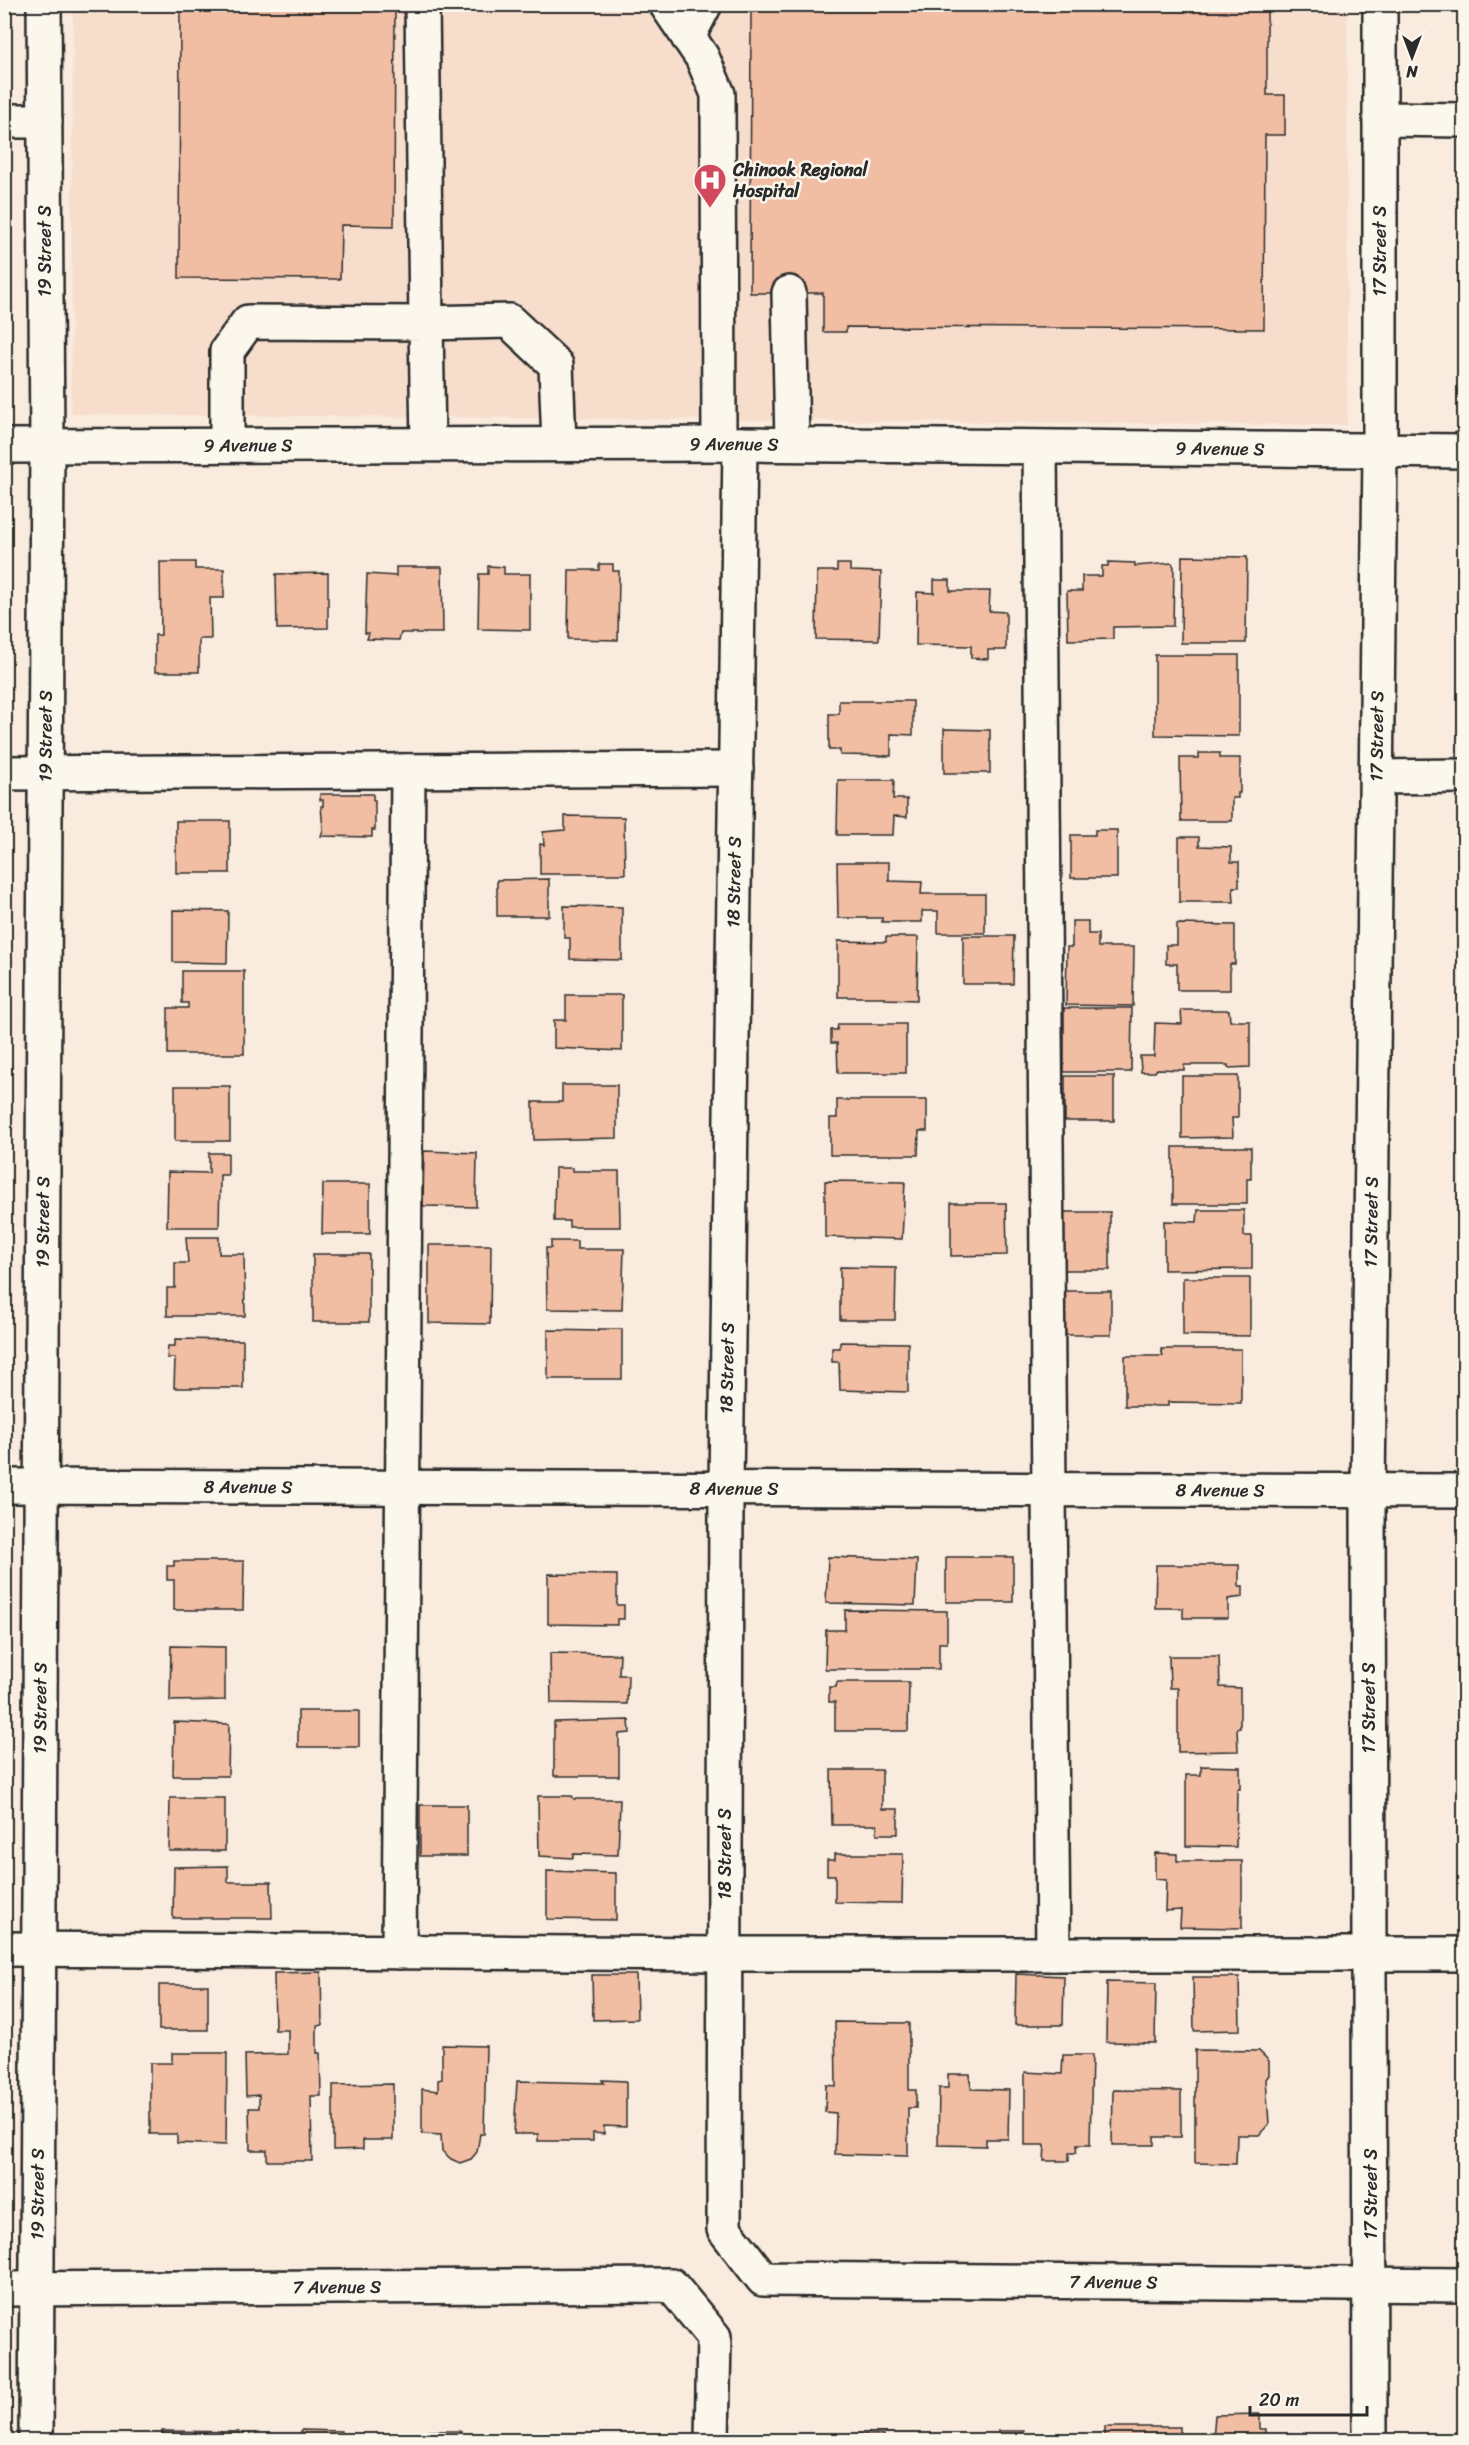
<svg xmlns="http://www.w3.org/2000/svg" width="1469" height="2445" viewBox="0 0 1469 2445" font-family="Sriracha,sans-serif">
<rect width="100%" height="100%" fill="#f9ebdd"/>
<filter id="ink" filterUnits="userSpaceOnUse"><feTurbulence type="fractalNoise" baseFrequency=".0167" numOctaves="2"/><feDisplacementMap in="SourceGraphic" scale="12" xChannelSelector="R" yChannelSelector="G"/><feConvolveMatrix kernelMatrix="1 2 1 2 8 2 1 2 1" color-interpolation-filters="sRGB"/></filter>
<g filter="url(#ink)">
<path fill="#f7ddcc" d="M73,5H1347V425L71,414Z"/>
<path fill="#f1bda3" stroke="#2b2b2b" stroke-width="1.5" d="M180,4H395L394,226L341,225L340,279L179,278Z
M751,4H1267V95H1285V135H1265L1264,329L846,327V332H823V293H750Z
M1182,556L1247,557L1246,643H1181Z
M160,562H195V569H224V598H210L211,639H199V672H155V635H161Z
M1108,562L1135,563V566L1172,563L1174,567L1173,626L1113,627V639L1068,640L1067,591H1082V576H1102V566H1108Z
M599,564H613V571H619L618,640L568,639L569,570H599Z
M837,564H850V571L881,572L879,640L816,639L817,571H837Z
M488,566L504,567V574H530V630L478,629L479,574H488Z
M396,567H442L443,633H401L399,640L367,639L369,633H365L367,574L396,576Z
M328,573V628L277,629L276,574Z
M934,580H950V591H990L989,611L1006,612V650H988V659L971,658V646L916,645L917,592L934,593Z
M1155,655H1239V736L1155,735Z
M839,701H913V735L891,734V756L840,755V750H829V714H839Z
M944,729L990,730V773H944Z
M1199,753H1220V758H1240V793H1238V798H1232V821H1181L1180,758H1199Z
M838,780H894L893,799H907V817L894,816L893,835H837Z
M320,794H373V800H375V830H372V837L321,836L323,830L321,806H323V800H320Z
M565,816L624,817L625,874H540V844L544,845L543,832L565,830Z
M176,821H230V873H176Z
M1095,830H1117V878H1071V835H1095Z
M1179,837H1199V846L1231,847V862H1239V887H1233L1234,902H1179Z
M837,862H889V881L922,882L921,894H985V933H938V911H922V922H882V918H838Z
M549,879V916H497V880Z
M564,906L622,907V960L570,959V938H564Z
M173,910L228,911L227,963L173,962Z
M1072,921H1088V934H1098V947H1134L1133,1006L1066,1005L1067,947H1072Z
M1177,924L1235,925V964H1230V990H1177V964H1166V945H1177Z
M963,936H1014L1013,984H963Z
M886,937H918L917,1000L884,999V997H838V941L886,942Z
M182,971H244V1054H168V1008H188V1003H182Z
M566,995H622V1051L554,1048V1020H566Z
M1064,1008H1132L1131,1072H1064Z
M1181,1010H1229L1230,1021H1250V1067L1228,1068V1065H1184V1070L1157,1069L1155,1072H1141L1140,1056H1154L1155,1023L1182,1024Z
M838,1024H906V1073H838L837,1043H831V1030H837Z
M1065,1076H1114V1121H1065Z
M1182,1076H1238V1118H1232L1233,1137L1182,1138Z
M562,1085H617V1138L534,1140L533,1102H562Z
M175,1086H230V1141H175Z
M837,1100H927V1131H919L918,1155H830V1118H837Z
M1173,1147H1251V1179H1247V1204H1173Z
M424,1151L477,1153L476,1207L423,1206Z
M209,1153H228V1175H220L219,1227H167L168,1172L209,1173Z
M555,1168H572V1171H619L620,1227H569V1221H554Z
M825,1181L905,1182L902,1239L825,1237Z
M323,1184H370V1234H322Z
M951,1203H1006L1007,1255L951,1256Z
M1198,1210H1244V1236H1252V1269L1164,1270V1221L1197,1222Z
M1062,1212H1110V1270H1061Z
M186,1237H219V1254H244L245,1316H167V1288H175V1263H188Z
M551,1241H577V1249H624L622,1310L547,1309L546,1248H551Z
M429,1245H491L490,1324L429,1323Z
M313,1254H369V1322H313Z
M840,1267L896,1268L895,1320H840Z
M1183,1278H1250V1336L1183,1335Z
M1063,1291H1111V1335H1063Z
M598,1329H622V1379H548V1330L598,1331Z
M175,1339L243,1340V1388H174L175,1358H167L168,1346H175Z
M840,1342L908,1343V1392L840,1390L839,1362H832V1348H840Z
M1161,1349H1241V1403L1168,1402V1406H1125V1356H1163Z
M828,1557L917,1560L915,1605L826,1603Z
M946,1557H1013V1602H946Z
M174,1561H244L243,1610H174V1580H167V1566H174Z
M1156,1565H1239V1586H1243V1597L1228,1599V1618H1183V1608H1155Z
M548,1574L617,1575V1605H624V1619H617V1625L548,1624Z
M845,1610L947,1611V1643H939V1669H825L826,1630H845Z
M171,1646L225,1647V1700L170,1701Z
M550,1653L620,1654L619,1675H628L627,1704L551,1703Z
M1169,1656H1219L1220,1687L1240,1688V1728H1237L1238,1751L1178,1752V1688H1170Z
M837,1682H909L908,1731H835V1702H829V1687H836Z
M298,1711H359V1747H298Z
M629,1720L630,1733L619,1734V1776H554V1722Z
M174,1722L229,1724L228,1776H173Z
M1201,1766L1240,1767V1789H1237L1236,1847L1186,1846V1775H1201Z
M831,1770H882V1809H898V1834H877V1825H832Z
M538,1796H572L574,1799H620L618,1855L573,1854V1858L539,1856Z
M170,1798H225V1851H169Z
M420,1805H467V1856H420Z
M1155,1853L1177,1854V1861H1242V1928L1180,1927L1181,1910L1165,1911L1166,1880L1155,1879Z
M835,1854H903L902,1903L835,1902V1875H827V1860H835Z
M228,1866V1882H271L272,1918H173L174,1867Z
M547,1871L616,1873V1920L547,1919Z
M321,1972L322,2025L317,2026V2053H320L321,2096H311L312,2161H267V2150H250L249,2108H259V2095L246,2096L245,2055L288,2054V2030H275L274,1973Z
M1016,1974L1064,1976L1063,2025H1015Z
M592,1975H636L637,2019L593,2020Z
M1193,1977H1239L1240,2030L1194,2031Z
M1107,1982L1156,1983L1155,2043L1106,2042Z
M159,1985H208V2030H159Z
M835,2022L909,2023V2090H916V2108H908V2156L835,2154L836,2113L825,2112L826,2085L836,2086Z
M442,2045L486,2046L484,2134H480L477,2152L471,2159L460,2163L451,2159L442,2151L441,2135L422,2134V2089L438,2091V2080L442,2079Z
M1195,2050L1259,2051L1269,2061V2075L1266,2079L1269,2124L1259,2135H1237L1236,2164L1195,2163Z
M172,2053H227L226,2145L177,2143V2134H150V2063H172Z
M1063,2055H1092L1090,2145H1077L1076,2153H1069V2161H1044L1045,2145H1025V2072L1062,2074Z
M948,2074H970L971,2089L1009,2090L1008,2139H986V2146L938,2145L939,2088H948Z
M602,2080L626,2081V2127L604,2126V2134L593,2133V2141H538V2134H514L517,2081L604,2083Z
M393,2084V2140H363V2149L333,2150V2085Z
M1113,2090L1181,2091V2137H1154V2145H1112Z
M1260,2414V2429H1266V2440H1213L1215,2415Z
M1460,2422H1464V2440H1456V2432H1461Z
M1105,2427H1180V2440H1105Z
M301,2430L341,2431V2440H267H301Z
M162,2431L239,2432V2440H162Z
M428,2431H461L460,2440H428Z
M998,2431H1024V2440H1045H997Z
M539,2433H573V2440H539Z
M836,2434L884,2435V2438L916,2440H820L836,2439Z
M933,2438H982L981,2440H933Z"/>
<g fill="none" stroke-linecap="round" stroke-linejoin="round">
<g stroke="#2b2b2b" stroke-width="38">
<g id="minor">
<path d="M422,4L426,323L509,321L556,365L559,444"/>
<path d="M666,4L702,57L718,94L719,444"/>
<path d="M688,37L705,4"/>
<path d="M1380,119L1464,120"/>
<path d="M4,121H45"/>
<path d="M789,293L792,444"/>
<path id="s1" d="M740,444L726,1487L724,2229L763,2279L1464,2285"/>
<path d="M227,445V351L248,322L426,323L428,444"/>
<path id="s2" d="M4,446L740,444L1464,451"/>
<path d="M1040,448L1053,1954"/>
<path d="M4,773L736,769"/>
<path d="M1376,777L1464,776"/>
<path id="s3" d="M4,1486L1464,1491"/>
<path d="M4,1949L724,1954H1464"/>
<path d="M399,1952L408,771"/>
<path id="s4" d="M4,2289L671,2285L714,2337L712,2440"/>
<path id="s5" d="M36,2440L47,446L44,4"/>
<path id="s6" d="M1370,2440L1368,1491L1380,451V4"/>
</g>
</g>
<use href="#minor" stroke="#fbf7ec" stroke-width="33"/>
</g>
</g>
<defs>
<g id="hospital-pin" transform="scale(1.725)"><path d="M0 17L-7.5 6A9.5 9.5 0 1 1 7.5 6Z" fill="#d1495b" stroke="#fbf7ec"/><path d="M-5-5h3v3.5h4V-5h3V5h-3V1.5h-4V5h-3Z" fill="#fff"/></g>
</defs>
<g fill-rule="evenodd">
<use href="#hospital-pin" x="710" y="180"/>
</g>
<g text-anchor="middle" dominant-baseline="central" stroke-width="5" stroke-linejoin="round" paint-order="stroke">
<g font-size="18" font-weight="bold" fill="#2b2b2b" stroke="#fbf7ec" text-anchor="start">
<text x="733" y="170">Chinook Regional<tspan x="733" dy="21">Hospital</tspan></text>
</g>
<g font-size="18" fill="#2b2b2b" stroke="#fbf7ec">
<text transform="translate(45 251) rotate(-90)">19 Street S</text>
<text transform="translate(1380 251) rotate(-90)">17 Street S</text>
<text stroke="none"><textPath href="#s2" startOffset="730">9 Avenue S</textPath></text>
<text stroke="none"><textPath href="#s2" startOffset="244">9 Avenue S</textPath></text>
<text stroke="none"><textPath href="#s2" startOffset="1216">9 Avenue S</textPath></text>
<text stroke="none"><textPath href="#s5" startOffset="1704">19 Street S</textPath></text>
<text stroke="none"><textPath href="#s6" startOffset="1704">17 Street S</textPath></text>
<text transform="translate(734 882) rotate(-89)">18 Street S</text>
<text stroke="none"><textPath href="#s5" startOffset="1218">19 Street S</textPath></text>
<text stroke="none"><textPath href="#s6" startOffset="1218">17 Street S</textPath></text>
<text transform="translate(727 1368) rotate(-89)">18 Street S</text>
<text stroke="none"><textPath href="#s3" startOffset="244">8 Avenue S</textPath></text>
<text stroke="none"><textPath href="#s3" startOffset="730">8 Avenue S</textPath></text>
<text stroke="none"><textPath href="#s3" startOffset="1216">8 Avenue S</textPath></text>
<text stroke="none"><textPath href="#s5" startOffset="732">19 Street S</textPath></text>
<text transform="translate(1369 1708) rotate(-90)">17 Street S</text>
<text transform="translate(725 1854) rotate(-90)">18 Street S</text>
<text stroke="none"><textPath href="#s5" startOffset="246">19 Street S</textPath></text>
<text transform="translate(1371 2194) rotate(-90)">17 Street S</text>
<text stroke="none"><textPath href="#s1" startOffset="2199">7 Avenue S</textPath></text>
<text stroke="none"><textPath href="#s4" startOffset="333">7 Avenue S</textPath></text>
</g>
</g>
<rect width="1469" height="2445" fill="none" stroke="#fbf7ec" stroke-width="24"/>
<rect x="12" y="12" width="1445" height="2421" fill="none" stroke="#2b2b2b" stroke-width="2" filter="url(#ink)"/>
<g transform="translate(1412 57) rotate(180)" stroke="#fbf7ec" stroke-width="4.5" paint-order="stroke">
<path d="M0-4.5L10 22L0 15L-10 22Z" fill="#2b2b2b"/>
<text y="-9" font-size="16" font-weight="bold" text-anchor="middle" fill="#2b2b2b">N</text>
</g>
<path d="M1250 2406v9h117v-9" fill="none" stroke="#2b2b2b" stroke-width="3"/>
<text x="1259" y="2406" font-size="18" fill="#2b2b2b" stroke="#fbf7ec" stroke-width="4.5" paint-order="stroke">20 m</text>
</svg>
